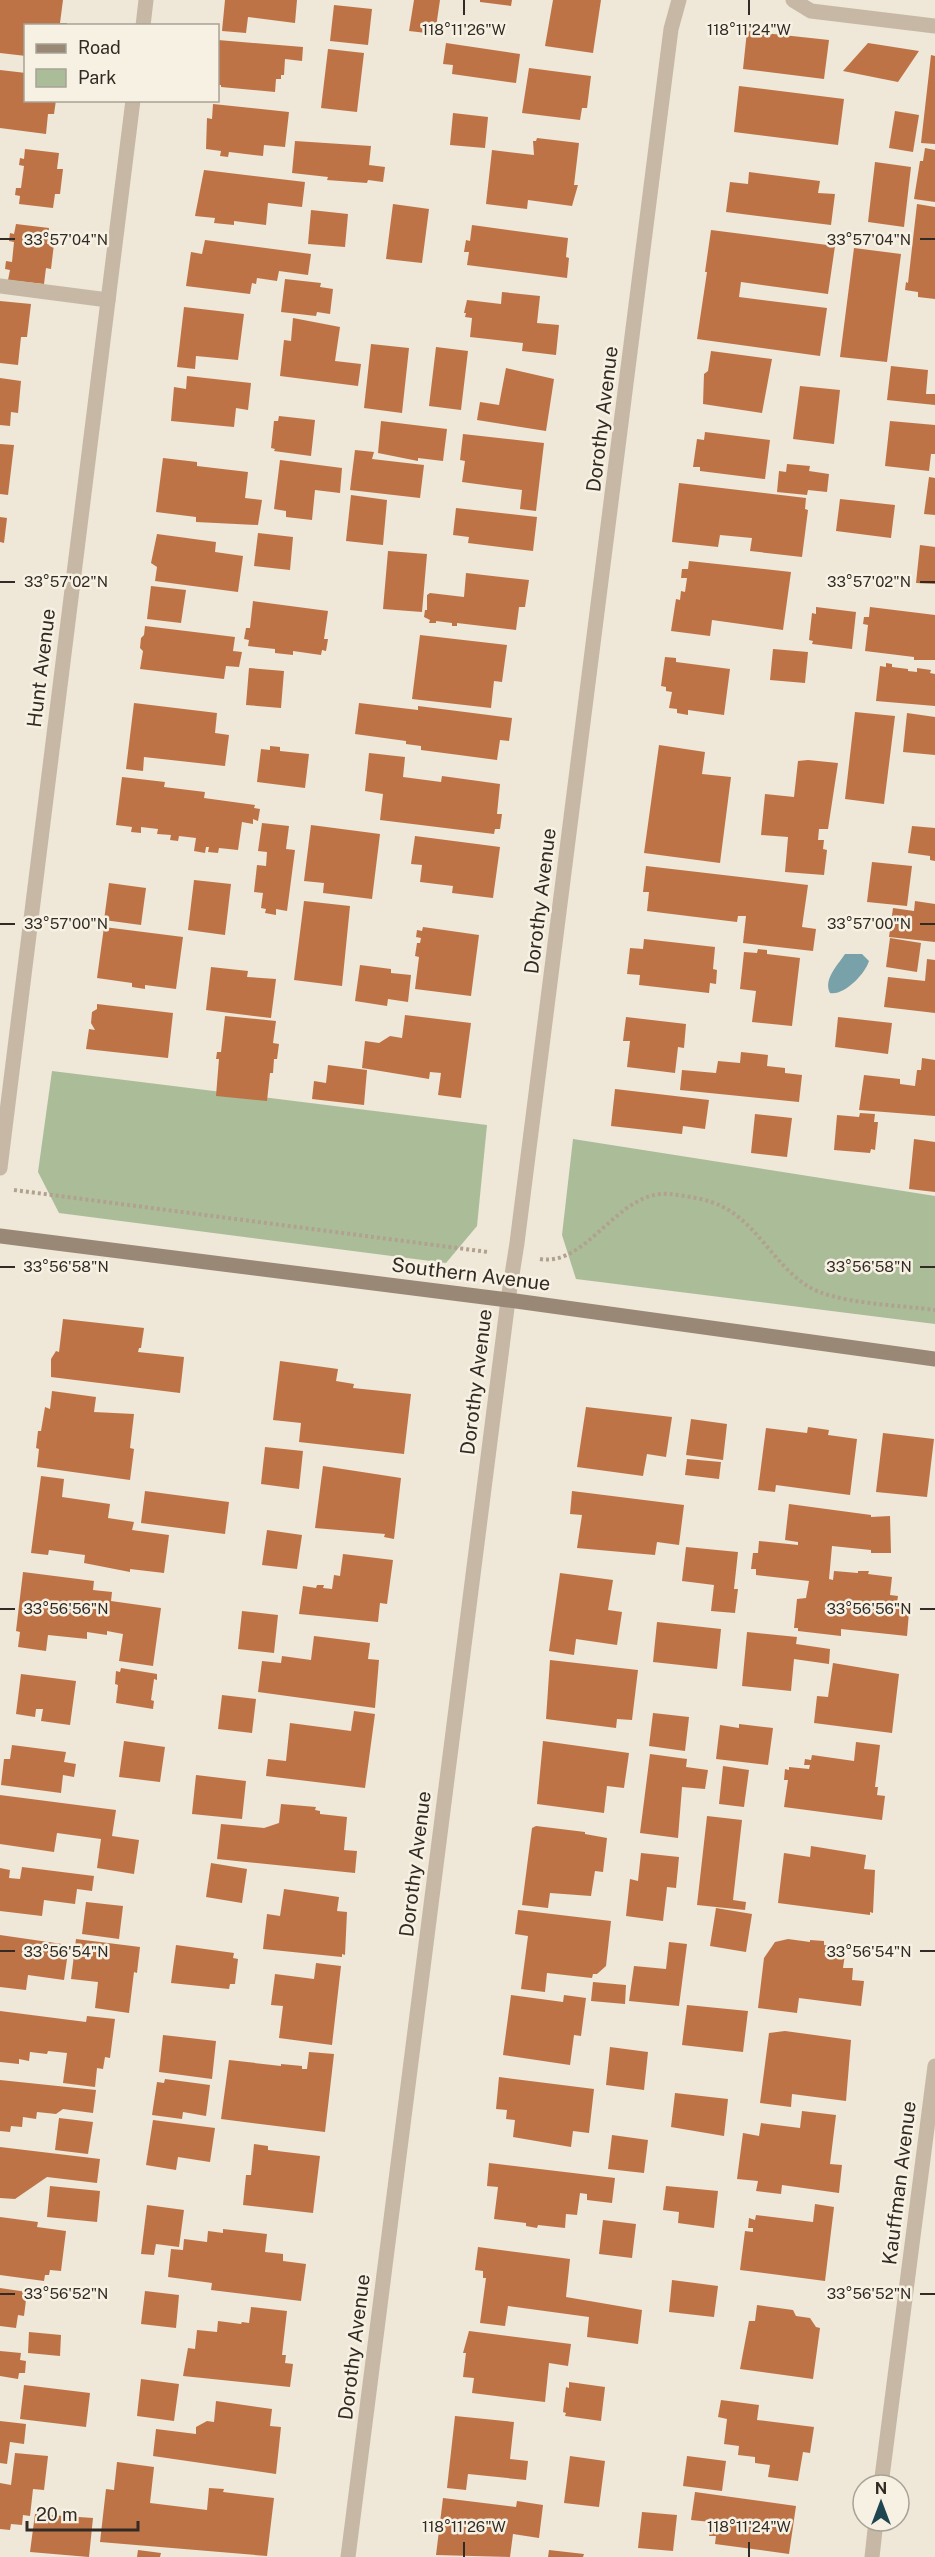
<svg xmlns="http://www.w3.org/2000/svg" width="935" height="2557" viewBox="0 0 935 2557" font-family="'Public Sans',sans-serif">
<rect width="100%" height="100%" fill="#efe7d7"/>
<path fill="#abbc99" d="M52,1071L487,1125L477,1226L446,1263L59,1213L38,1172Z
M573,1139L935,1196V1324L576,1279L562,1235Z"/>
<path fill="#78a1aa" d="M845,954H862L869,961C865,974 844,996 830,993C823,979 838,965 845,954Z"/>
<path fill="#be7346" d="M0,0H63L60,23H67V26H26V56L0,53Z
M225,0H297L295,23L248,17L246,33L222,31Z
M414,0H440L435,34L409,31Z
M480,0H512L511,6L480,2Z
M553,0H601L593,53L545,46Z
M334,5L372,9L368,45L330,41Z
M747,31L829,40L824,79L743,69Z
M218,40L303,47L302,61L285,59L284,75H281V79H276L275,92L221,87V85H218Z
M446,43L520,54L516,83L452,74L453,65L443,64Z
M868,43L919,51L898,82L843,71Z
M328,49L364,53L357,112L321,108Z
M931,55L935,56V144L921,143Z
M529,68L591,76L587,108H582L580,120L522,113Z
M0,70L26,73V100H56L54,114H48L46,134L0,128Z
M739,86L844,99L838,145L734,132Z
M213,104L289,112L285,147L264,145L263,156L229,152L228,157L220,156L221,151L206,149L207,118L212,119Z
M895,111L919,115L913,152L889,148Z
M453,113L488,117L485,148L450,145Z
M537,138L579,143L574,185H578L572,206L528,200L527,209L486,204L492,150L534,155L533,141H536Z
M295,141L371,146L369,165L385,167L383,182L368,180L367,183L327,180L328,177L292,173Z
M925,148L935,150V202L914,199L920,161H923Z
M25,149L59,153L57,169H63L60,194H55L53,208L19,204L20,196L15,195L16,188H21L24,166L19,165L20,158L24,159Z
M875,162L911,167L904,227L868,222Z
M204,170L305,182L302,207L268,203L266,225L234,221V225L214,223L215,218L195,216Z
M749,172L820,181L818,193L835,194L831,225L726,212L730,182L748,184Z
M393,204L429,209L422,263L386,259Z
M917,204L935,207V299L918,297V292L905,290L906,282L908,283Z
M311,210L348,214L345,247L308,244Z
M16,224L49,228L47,244H54L51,269L46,268L44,284L8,280L10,270L5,269L6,261L12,262L14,242L9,241L10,233L14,234Z
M472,225L568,238L566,257L569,258L567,278L467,265L469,252H464L466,240L470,241Z
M711,230L835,246L828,294L741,282L739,297L827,308L820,356L697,339L707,272H705Z
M205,240L311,254L308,275L279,271L277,281L257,278L256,284L252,283L250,294L186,286L191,252L202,254Z
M854,248L901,254L887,362L840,357Z
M285,279L321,283L320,287L333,289L330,314L317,312L316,316L281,312Z
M502,292L540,296L537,323L559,325L556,355L522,351L523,343L470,337L472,318L465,317L466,313H464L467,300L501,304Z
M0,301L31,304L27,337H21L18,365L0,363Z
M184,307L244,314L238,360L196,356L195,369L177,367Z
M293,318L340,327L335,361L361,364L358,386L280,376L284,340L291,341Z
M371,344L409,348L402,413L364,408Z
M436,347L468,351L461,410L429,406Z
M711,351L772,359L762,413L703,404L704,374L708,371Z
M891,366L928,370L926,394H935V405L887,400Z
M506,368L554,379L546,431L477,420L480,402L499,405Z
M187,376L251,383L248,410L236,408L234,427L171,421L174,387L186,389Z
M0,378L21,381L18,413L11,412L10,426L0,425Z
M800,386L840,390L834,444L793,439Z
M279,416L315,420L311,456L274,451L275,449L271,448L274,421H278Z
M381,421L447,429L443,461L418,458V461L378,453Z
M890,421L935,425V454H931L929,471L885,466Z
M705,432L770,440L765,479L700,471V467H693L697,439L704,440Z
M463,434L544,443L536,511L520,509L522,490L462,482L465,461L460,460Z
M0,444L14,445L8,495L0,494Z
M355,450L374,452L372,459L424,465L420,498L350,490Z
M163,458L197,462V466L248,472L245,498L262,500L258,525L196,522V517L156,512Z
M280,460L342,468L340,493L315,490L312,520L286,517V511L274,509Z
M787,464L810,466L809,471L829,474L827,492L808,490L807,495L777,492L779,471L786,472Z
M929,477L935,478V515L924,514Z
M679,483L806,498L805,509L808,510L802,557L750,551L752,538L720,535L718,547L672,542Z
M351,495L387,500L383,545L346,541Z
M840,499L895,505L891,538L836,531Z
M456,508L537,517L533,551L468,543L469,537L453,535Z
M0,517L7,518L4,543L0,542Z
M258,533L293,537L290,570L254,566Z
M157,534L216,542L215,552L243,556L238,592L155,581L157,567L151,563Z
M920,545L935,547V584L916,583Z
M388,551L427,554L422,612L383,609Z
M689,561L791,572L783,630L712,620L710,636L671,631L676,599L680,600L681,591L685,592L687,578H681L682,569H688Z
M466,573L529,580L525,607H519L516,630L457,623V626H452V623L436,621V623H429L430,620L424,617L425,610H427V595L430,593L464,597Z
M151,586L186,590L181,623L147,619Z
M253,601L328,611L324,639H328L326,651L322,650L321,655L293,651V655L275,653V649L248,646L249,640L244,639L246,628H250Z
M816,607L856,612L852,649L812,644L813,641L809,640L812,613L816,614Z
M870,607L935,615V660H914V657L865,651L868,625L863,624L864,617H869Z
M145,626L235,637L233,651L242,652L239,667L226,666L224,679L140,669L143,651L140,648L141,638L144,635Z
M420,635L507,645L502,682L494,681L491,708L412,699Z
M773,649L808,652L805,683L770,680Z
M665,657L676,658V662L730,669L724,715L688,710V715L677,713V709L669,708L672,692L666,691V687L661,686Z
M886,663L892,664V667L908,669V671L917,672V668L931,670L930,673L935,674V706L876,701L880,666L886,667Z
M249,668L284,671L281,708L246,705Z
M134,703L217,713L215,733L229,735L225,766L144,757L143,771L126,769Z
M359,703L418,710V706L512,718L509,741L500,740L497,760L421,750V746L406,744V741L355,734Z
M855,712L895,716L884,804L845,799Z
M907,713L935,717V755L903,752Z
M659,745L705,752L702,774L731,777L720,863L644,853Z
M270,746L280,747V751L309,754L305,788L257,782L261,749L270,750Z
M369,753L405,757L403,777L441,782L442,776L500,784L497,814H502L500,829H495L494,834L380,820L383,794L365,791Z
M808,760L838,763L828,829H819L818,840H824L823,849L827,850L824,875L785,872L788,837L761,835L765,794L794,797L798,761Z
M122,777L165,782L164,787L205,792L204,798L255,805L254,808L260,809L258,821L253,819V824L242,822L238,850L219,848L218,853L208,852L209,847H206L205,853L194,851L196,838L179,836L178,841L170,840L171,835L157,834L158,829L141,827V833L131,832L132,827L116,825Z
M262,823L289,826L286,849L295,850L287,911L276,909V915L265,913L266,909L261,908L263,893L254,892L257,865L266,866L267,852L258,851Z
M311,825L380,834L372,899L323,893L324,883L304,881Z
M912,826L935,828V861L930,860V856L908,853Z
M415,836L500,847L493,898L452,893L453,886L420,882L422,865L411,864Z
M872,862L912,866L907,906L867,902Z
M646,866L808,885L802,927L816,929L813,951L743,943L746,916H738L737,922L647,911L649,892H643Z
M194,880L231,884L225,935L188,930Z
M109,883L146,888L141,925L104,920Z
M304,901L350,906L342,986L294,980Z
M915,901L935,904V942L889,937L893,908L914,911Z
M104,927L183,937L176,989L145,985V989L132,987V983L97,978Z
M423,927L479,935L471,996L415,989L419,957L415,956L417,943H420L421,938L416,937L417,930L422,931Z
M890,938L921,943L917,972L886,967Z
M644,939L715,947L713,969L717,970L716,984L710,983L709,993L639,985L640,975L627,974L630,948L643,949Z
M758,949L767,950V954L800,958L792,1026L752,1022L756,991L740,989L744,952L757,953Z
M927,959L935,960V1013L884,1007L888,977L925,981Z
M360,965L391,969V973L411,975L408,1002L388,999L387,1006L355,1001Z
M211,967L248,971L247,977L276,979L271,1018L206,1010Z
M97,1004L173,1013L168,1058L86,1049L89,1029L95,1030L91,1023L92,1012L97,1009Z
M405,1015L471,1023L461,1098L438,1095L441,1073L430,1072L429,1079L362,1068L365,1041L379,1043L390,1036L402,1038Z
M225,1016L276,1021L273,1043L279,1044L277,1059H274L273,1073H270L267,1101L216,1096L219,1059H216L217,1052H221Z
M626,1017L686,1024L684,1048L678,1047L675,1073L627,1067L630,1041H623Z
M838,1017L892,1023L888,1054L835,1047Z
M741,1052L768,1055L767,1066L785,1068V1073L802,1075L799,1102L680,1090L682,1070L716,1073L718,1061L740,1063Z
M922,1058L935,1060V1116L859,1110L864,1075L900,1079V1084L915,1086L917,1070H921Z
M328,1065L367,1070L364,1105L312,1099L314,1081L326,1083Z
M615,1089L709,1100L705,1129L683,1126L682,1134L611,1126Z
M860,1113L875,1114L874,1122H878L875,1150L871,1149L870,1153L834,1150L837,1115L859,1117Z
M755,1114L792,1118L787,1157L751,1153Z
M914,1139L935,1142V1192L909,1189Z
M63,1319L144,1328L141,1348H139L138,1352L184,1357L180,1393L51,1377V1359L56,1351L59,1352Z
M280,1361L338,1369L336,1381L354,1384L353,1388L411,1394L404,1454L299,1442L301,1423L273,1420Z
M52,1391L96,1397L94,1412L134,1414L130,1448L134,1449L130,1480L37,1467L39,1449L36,1448L38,1431H41L45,1407L50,1409Z
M586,1407L672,1417L666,1457L647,1454L643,1476L577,1467Z
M691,1419L727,1424L723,1460L686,1455Z
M808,1427L829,1430L828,1435L857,1439L850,1495L776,1485L775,1492L758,1490L766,1428L807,1433Z
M883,1433L934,1439L927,1497L876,1492Z
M265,1447L303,1451L299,1489L261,1484Z
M687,1459L721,1462L719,1479L685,1475Z
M323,1466L401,1478L394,1539L384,1537L385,1534L315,1528Z
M41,1476L64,1479L62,1497L110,1504L108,1518L134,1522L132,1530L169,1535L164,1573L130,1569V1572L84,1563L85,1555L49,1550L48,1555L31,1553Z
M145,1491L229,1502L225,1534L141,1523Z
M572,1491L684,1505L679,1545L657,1542L655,1555L577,1548L582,1515L570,1514Z
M789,1504L871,1515V1517L890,1516L891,1553H871V1550L832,1546L829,1579L833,1580L834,1571L858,1573V1571H869L868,1574L892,1577L890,1595L898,1596L897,1603H902L901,1611L909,1612L907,1636L841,1629V1636L798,1631V1628H794L797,1599L806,1598L809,1581L756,1575V1569H751L753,1553H758L759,1541L798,1545V1542L785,1540Z
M267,1530L302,1535L297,1569L262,1565Z
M686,1547L738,1552L734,1589H738L735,1613L711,1611L714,1585L682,1581Z
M343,1554L393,1560L387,1604L380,1603L378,1622L299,1614L303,1586L316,1588L317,1585H324L323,1588L332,1589L334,1575L340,1576Z
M23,1572L94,1581L93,1590L112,1592L111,1601L161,1608L153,1666L119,1661L123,1634L107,1631V1635L87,1632V1639L48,1635L46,1651L18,1647L20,1632L16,1631Z
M560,1573L613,1580L608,1610L622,1612L617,1645L576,1639L574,1655L549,1651Z
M242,1611L278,1615L274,1653L238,1649Z
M657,1622L721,1629L717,1669L653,1662Z
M747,1632L797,1637L796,1644L830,1649L829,1664L794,1659L791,1691L742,1686Z
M314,1636L370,1643L368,1659L379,1660L375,1708L258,1692L262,1661L281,1663L282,1656L311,1660Z
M550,1660L638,1670L632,1720L617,1719L616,1728L546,1719Z
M833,1663L899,1674L892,1733L814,1723L817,1696L828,1697Z
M121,1668L157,1674V1680L154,1679L151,1700L154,1701L153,1709L116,1703L118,1685L115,1684L116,1671L120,1672Z
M21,1674L76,1681L70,1725L41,1721L43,1709H36L35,1717L16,1714Z
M222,1695L256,1699L252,1733L218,1729Z
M354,1711L375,1714L365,1788L266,1776L268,1759L286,1761L290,1723L351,1731Z
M653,1713L689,1717L685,1751L649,1746Z
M739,1724L773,1728L768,1765L716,1759L720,1725L739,1728Z
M124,1741L165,1747L160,1782L119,1777Z
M543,1741L629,1753L624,1788L607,1786L604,1813L537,1804Z
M856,1742L880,1745L875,1787H878L877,1795L885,1796L882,1820L784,1807L788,1780H784L785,1769L789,1770V1767L809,1769L810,1765H804L805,1759L811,1760L812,1755L854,1761Z
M12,1745L66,1752L64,1762L76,1764L74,1777L63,1775L61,1793L1,1785L4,1759H10Z
M650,1754L687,1759L686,1767L708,1770L705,1789L682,1787L678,1838L640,1833Z
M723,1766L749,1770L744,1807L719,1804Z
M196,1775L246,1781L242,1819L192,1814Z
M0,1795L116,1810L112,1836L139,1840L134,1874L97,1868L101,1839L57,1833L54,1852L0,1844Z
M281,1804L316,1807L315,1810L320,1811V1814L347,1817L344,1850L357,1851L355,1873L217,1859L221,1824L264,1828L279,1823Z
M707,1816L742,1820L733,1900L746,1902L745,1910L697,1905Z
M536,1826L585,1832V1834L607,1838L603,1872L595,1871L591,1896L550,1893L548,1908L522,1905L532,1828Z
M811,1846L866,1855L864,1869L875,1870L873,1913L870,1912V1915L778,1903L784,1853L810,1857Z
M641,1853L679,1857L676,1888L667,1887L663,1921L626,1916L630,1879L638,1881Z
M211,1863L247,1869L242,1903L206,1897Z
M22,1867L94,1876L92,1891L77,1889L75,1904L44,1900L42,1916L0,1911V1868L10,1870L9,1878L20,1879Z
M284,1889L339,1897L337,1911L347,1912L345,1955L342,1954V1957L263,1949L267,1914L280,1916Z
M86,1902L123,1906L119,1939L82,1934Z
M716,1908L752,1914L746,1952L710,1946Z
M518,1910L611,1921L606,1966L597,1974H593L592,1978L547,1973L545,1992L521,1989L528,1936L515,1934Z
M0,1935L69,1945L64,1980L28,1975L26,1990L0,1987Z
M76,1939L140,1947L137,1973L134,1972L129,2013L95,2008L98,1982L71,1979Z
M788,1939L810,1942V1940L824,1941V1945L846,1947L843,1968H853L852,1980L864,1981L861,2006L799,1998L797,2013L758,2008L764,1958L775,1942Z
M669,1942L687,1944L679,2006L629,2001L634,1966L666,1969Z
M176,1945L234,1953L233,1958L238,1959L235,1984H230L229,1989L171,1983Z
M316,1963L341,1966L332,2045L279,2038L283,2006L271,2005L275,1974L314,1979Z
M593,1982L626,1985L625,2004L591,2001Z
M511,1995L563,2002L564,1995L586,1998L581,2036L574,2035L570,2065L503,2055Z
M687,2005L748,2011L743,2052L682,2045Z
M0,2011L86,2022L87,2016L115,2019L110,2058L105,2057L103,2069L97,2068L95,2087L63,2083L67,2053L48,2051L47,2054L30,2052L29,2061L19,2059V2064L0,2062Z
M785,2031L851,2040L846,2101L792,2094L791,2107L760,2103L769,2033Z
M163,2035L216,2041L212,2079L159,2072Z
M610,2047L648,2052L644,2090L606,2085Z
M309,2052L334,2054L325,2132L221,2119L229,2060L281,2066V2064L302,2066V2069H307Z
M499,2077L594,2089L589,2133L573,2131L571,2147L513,2137L515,2120L506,2119L507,2110L496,2109Z
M165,2079L210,2085L206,2116L183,2112L182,2119L152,2115L157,2082L164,2083Z
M0,2080L96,2090L93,2113L63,2109L56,2114L37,2112L36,2119L23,2117L22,2127L11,2126L10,2132L0,2131Z
M675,2093L728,2099L724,2136L671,2127Z
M802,2111L836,2115L830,2164L842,2165L839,2193L782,2185L781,2194L756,2191L758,2181L737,2179L743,2133L759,2136L761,2123L800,2128Z
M59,2118L93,2122L88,2154L55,2150Z
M153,2120L215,2128L210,2162L178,2157L176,2170L146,2165Z
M612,2135L648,2140L644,2173L608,2169Z
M254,2144L268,2146V2150L320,2156L313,2213L243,2205L246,2175H251Z
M0,2147L100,2159L97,2183L47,2177L15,2199L0,2198Z
M489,2163L615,2178L612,2203L587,2200V2194L580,2193L577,2215L566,2214L565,2228L538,2225L537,2228L526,2226V2223L494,2219L498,2187L487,2186Z
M50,2186L100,2191L97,2222L47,2217Z
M666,2186L718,2191L714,2228L678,2223L679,2212L663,2210Z
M815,2204L834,2207L825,2281L740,2270L745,2231L753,2232V2228H748L749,2218L755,2220L756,2215L813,2222Z
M147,2205L184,2210L179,2247L156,2244L154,2255L141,2254Z
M0,2217L38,2222L37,2227L66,2231L61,2271L50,2270L49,2275H45L44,2281L0,2275Z
M603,2220L636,2224L632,2258L599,2254Z
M223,2229L267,2234L265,2252L283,2254V2261L306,2264L301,2301L211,2290L212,2283L168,2277L171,2249L183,2250L184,2239L207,2242L208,2231L223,2233Z
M478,2247L570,2259L566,2297L642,2310L638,2344L587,2337L589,2317L508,2306L505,2326L480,2323L486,2278H483V2271L475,2270Z
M672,2280L718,2286L714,2317L669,2312Z
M0,2288L27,2292L24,2316L18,2315L16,2328L0,2326Z
M145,2291L179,2295L176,2328L141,2324Z
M757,2305L793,2310L796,2316L810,2318L816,2327L820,2328L813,2379L740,2369L749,2321H755Z
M251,2307L287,2311L282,2355H286L285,2363L293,2364L290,2387L183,2376L188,2348L195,2349L197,2330L217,2332L218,2321L241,2324L242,2322L249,2323Z
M469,2331L571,2344L568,2366L549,2363L545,2402L472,2393L474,2378L463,2377L466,2353H463Z
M29,2332L61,2335L60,2356L28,2353Z
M0,2351L21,2353L20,2360L26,2361L25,2373H19L18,2379L0,2376Z
M141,2379L179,2384L174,2421L137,2416Z
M569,2382L605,2387L601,2421L565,2416L566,2413L563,2412L566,2387L569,2388Z
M24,2385L90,2393L86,2427L20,2419Z
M721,2400L759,2405L757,2420L814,2427L810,2453L803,2452L798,2481L768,2477L770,2465L755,2463V2457L738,2455L739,2446L724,2444L727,2419L718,2417Z
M216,2401L272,2409L270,2426L281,2427L276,2474L153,2456L156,2429L196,2434V2427L207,2421L214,2422Z
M455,2416L514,2422L510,2459L528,2461L526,2480L468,2474L466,2490L447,2488Z
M0,2421L26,2424L24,2444L10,2442L7,2464L0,2463Z
M15,2453L48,2456L44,2490L33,2489L30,2516L23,2515L22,2525L11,2524L10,2530L0,2529V2483L11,2485Z
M570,2456L605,2461L599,2507L564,2503Z
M687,2456L726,2461L722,2491L683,2486Z
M117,2462L154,2467L150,2503L207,2510L209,2488L224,2489L223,2492L274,2498L267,2556L100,2542L106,2489L114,2490Z
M695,2492L796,2506L789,2554L715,2544L716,2536H709L711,2522L691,2520Z
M443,2498L516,2507L517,2501L543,2505L539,2538L513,2534L510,2557L436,2555Z
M642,2512L677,2515L673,2551L638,2548Z
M35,2514L93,2518L89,2557L30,2552Z
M138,2550L161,2553L160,2557H137Z
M549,2550L584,2554L583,2557H548Z"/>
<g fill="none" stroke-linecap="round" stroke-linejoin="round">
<path stroke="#b1a28f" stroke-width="4" stroke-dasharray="3 3" stroke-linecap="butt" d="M14,1190L488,1252
M540,1259C588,1267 618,1189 670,1194C686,1196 709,1199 723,1207C757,1224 774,1264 806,1285C833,1304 901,1305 935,1310"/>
<path stroke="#c6b8a4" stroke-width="15" d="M0,286L108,300"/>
<path stroke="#c6b8a4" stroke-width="15" d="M793,0L811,11L935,26
M143,26L146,0
M0,1168L133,100
M881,2485L935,2066
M348,2557L508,1300L517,1243L671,29L679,0
M872,2557L876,2521"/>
<path stroke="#998876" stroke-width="15" d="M0,1236L508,1300L935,1359"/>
</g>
<path fill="none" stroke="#322b25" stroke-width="2" d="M464,0V15M749,0V15M0,239H15M920,239H935M0,582H15M920,582H935M0,924H15M920,924H935M0,1267H15M920,1267H935M0,1609H15M920,1609H935M0,1951H15M920,1951H935M0,2294H15M920,2294H935M464,2542V2557M749,2542V2557"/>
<g text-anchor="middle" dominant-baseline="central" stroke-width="5" stroke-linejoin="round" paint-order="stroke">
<g font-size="20" fill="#322b25" stroke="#f7f1e3">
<text transform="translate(602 419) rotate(-83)">Dorothy Avenue</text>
<text transform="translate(41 668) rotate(-83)">Hunt Avenue</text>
<text transform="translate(540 901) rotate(-83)">Dorothy Avenue</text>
<text transform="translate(471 1274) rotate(7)">Southern Avenue</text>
<text transform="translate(476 1382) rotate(-83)">Dorothy Avenue</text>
<text transform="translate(415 1864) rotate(-83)">Dorothy Avenue</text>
<text transform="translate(899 2183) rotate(-83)">Kauffman Avenue</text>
<text transform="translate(354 2347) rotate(-83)">Dorothy Avenue</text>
</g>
</g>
<g font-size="15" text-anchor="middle" fill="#322b25" stroke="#f7f1e3" stroke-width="5" stroke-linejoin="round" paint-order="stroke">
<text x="464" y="35">118°11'26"W</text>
<text x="749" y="35">118°11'24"W</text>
<text x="66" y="245">33°57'04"N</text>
<text x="869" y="245">33°57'04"N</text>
<text x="66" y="587">33°57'02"N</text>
<text x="869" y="587">33°57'02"N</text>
<text x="66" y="929">33°57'00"N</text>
<text x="869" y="929">33°57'00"N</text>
<text x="66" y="1272">33°56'58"N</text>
<text x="869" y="1272">33°56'58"N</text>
<text x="66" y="1614">33°56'56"N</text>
<text x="869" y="1614">33°56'56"N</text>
<text x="66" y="1957">33°56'54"N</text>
<text x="869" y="1957">33°56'54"N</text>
<text x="66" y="2299">33°56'52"N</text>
<text x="869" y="2299">33°56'52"N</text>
<text x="464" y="2532">118°11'26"W</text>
<text x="749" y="2532">118°11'24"W</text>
</g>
<rect x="24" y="24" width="195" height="78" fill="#f7f1e3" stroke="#a8a297" stroke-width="1.5"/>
<rect x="36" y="44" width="30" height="9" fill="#998876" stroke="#a8a297" stroke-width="1.5"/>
<text x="78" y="54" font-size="18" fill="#322b25">Road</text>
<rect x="36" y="69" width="30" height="18" fill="#abbc99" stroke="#a8a297" stroke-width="1.5"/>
<text x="78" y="84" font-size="18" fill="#322b25">Park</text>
<g transform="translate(881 2503)"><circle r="28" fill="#f7f1e3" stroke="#a8a297" stroke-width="1.5"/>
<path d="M0-4.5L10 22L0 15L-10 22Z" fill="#1e4650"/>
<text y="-9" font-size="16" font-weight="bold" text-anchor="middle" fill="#322b25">N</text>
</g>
<path d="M27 2521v9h111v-9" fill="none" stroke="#322b25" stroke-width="3"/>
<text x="36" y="2521" font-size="18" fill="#322b25" stroke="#f7f1e3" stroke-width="4.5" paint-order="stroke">20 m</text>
</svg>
